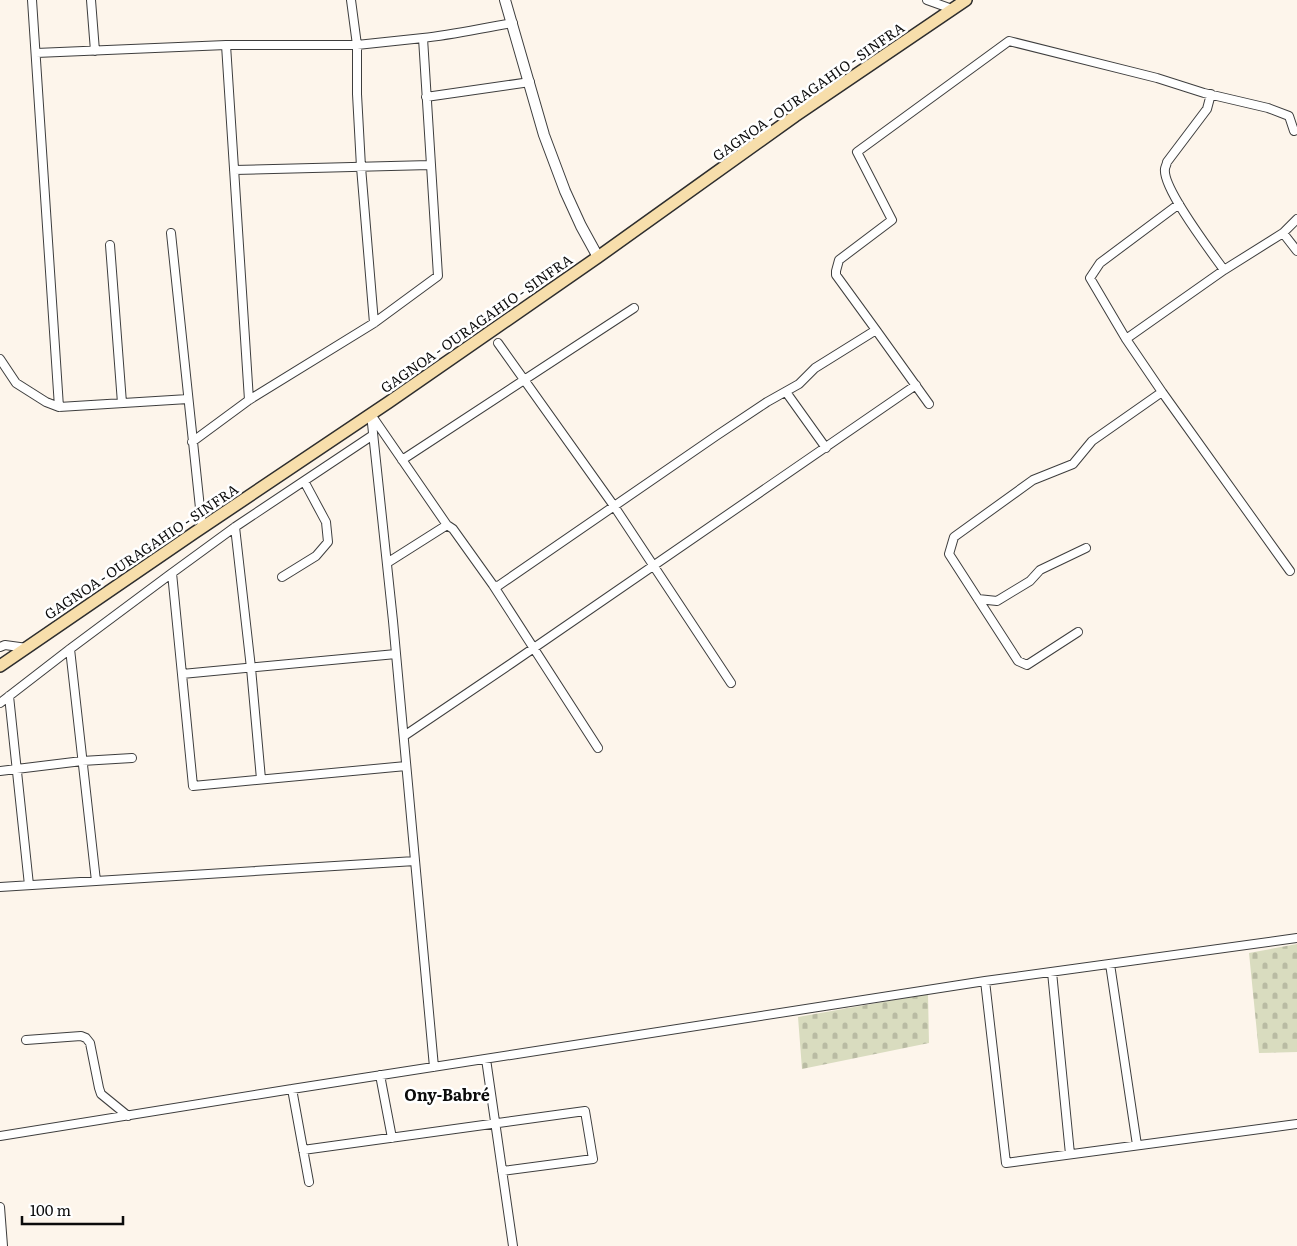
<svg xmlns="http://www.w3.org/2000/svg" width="1297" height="1246" viewBox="0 0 1297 1246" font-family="Literata,serif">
<defs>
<pattern id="cemetery-stones" width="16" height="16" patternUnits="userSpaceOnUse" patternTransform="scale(1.25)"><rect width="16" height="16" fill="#d9dcbf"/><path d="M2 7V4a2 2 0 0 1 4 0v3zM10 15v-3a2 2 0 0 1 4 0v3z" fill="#b9bba3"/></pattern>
</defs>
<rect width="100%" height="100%" fill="#fdf5eb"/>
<path fill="url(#cemetery-stones)" d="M1297,944V1052L1259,1053L1249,953Z
M928,994L929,1043L802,1069L798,1017Z"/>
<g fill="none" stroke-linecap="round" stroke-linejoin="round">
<g stroke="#3e3e3e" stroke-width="10">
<path id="minor" d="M32,0L59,407L188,399
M91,0L95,51
M351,0L357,45V94L361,167L374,323
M927,0L952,9
M423,38C453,35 482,28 513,23
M36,53L226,45
M1211,94L1207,109L1167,162C1167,164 1165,167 1165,169C1162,188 1212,253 1224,270
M426,97L530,82
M234,170L430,165
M171,233L202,527
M1283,233L1297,219
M110,245L122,403
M876,330L929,404
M1126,339L1224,270L1283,233L1297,251
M498,343L614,506L731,683
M0,359L16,383L46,402L59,407
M786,392L826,448
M1162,392L1290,571
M371,414L393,621L434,1067
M372,416L447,525
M192,442L249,400L374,323L438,276L423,38L357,45H226L249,400
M402,460L634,308
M235,527L251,668L261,779
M387,563L447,525L453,529L493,585L498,586L716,436L767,402L799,384L815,368L876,330L836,275V271L839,260L892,220L857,152L1009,41L1157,78L1204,93L1268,108L1289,116L1294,131
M172,573L235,527L373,435
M282,577L316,556L328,542L326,522L304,481
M493,585L598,748
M978,599L997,601L1030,581L1040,570L1086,548
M1078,632L1027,665L1018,661L949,554L954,537L1033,480L1073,464L1092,441L1162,392L1126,339L1090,278L1100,263L1179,204
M0,647L5,645L27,648
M70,649L96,881
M182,674L396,654
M9,696L29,885
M0,703L70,649L172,573L193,786L406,766
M404,736L512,663L916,385
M0,771L82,761L132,758
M0,887L415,861
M1110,964L1137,1145
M1052,972L1070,1154
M985,981L1006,1163L1297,1124
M26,1040L81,1036L86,1038L90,1043L99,1088L101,1094L128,1116
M486,1059L513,1246
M380,1075L392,1138
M292,1089L309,1182
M0,1136L292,1089L985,981L1297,938
M303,1150L585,1111L593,1159L502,1171
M0,1207L3,1246"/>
</g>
<g stroke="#3e3e3e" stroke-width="12">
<path id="tertiary" d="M505,0L544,135L565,191L581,226L598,257"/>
</g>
<g stroke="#2d2d2d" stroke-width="14">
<path id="secondary" d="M0,666L194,533L389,402L598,257L795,116L966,0"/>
</g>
<use href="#minor" stroke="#fff" stroke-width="8"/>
<use href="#tertiary" stroke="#fff" stroke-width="10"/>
<use href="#secondary" stroke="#f7deab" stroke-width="11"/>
</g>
<g text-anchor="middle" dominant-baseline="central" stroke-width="5" stroke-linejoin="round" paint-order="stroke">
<g font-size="14" fill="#0b0b0b" stroke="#fff">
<text transform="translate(808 91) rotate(-35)">GAGNOA - OURAGAHIO - SINFRA</text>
<text transform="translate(476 323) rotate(-35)">GAGNOA - OURAGAHIO - SINFRA</text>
<text transform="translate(141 551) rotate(-34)">GAGNOA - OURAGAHIO - SINFRA</text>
</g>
<g font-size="16" font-weight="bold" fill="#0b0b0b" stroke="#fff">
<text x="447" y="1094">Ony-Babré</text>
</g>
</g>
<path d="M22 1216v8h101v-8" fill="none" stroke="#0b0b0b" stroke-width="2.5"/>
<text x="30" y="1216" font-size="15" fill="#0b0b0b" stroke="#ffffff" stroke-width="4" paint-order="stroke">100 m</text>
</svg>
